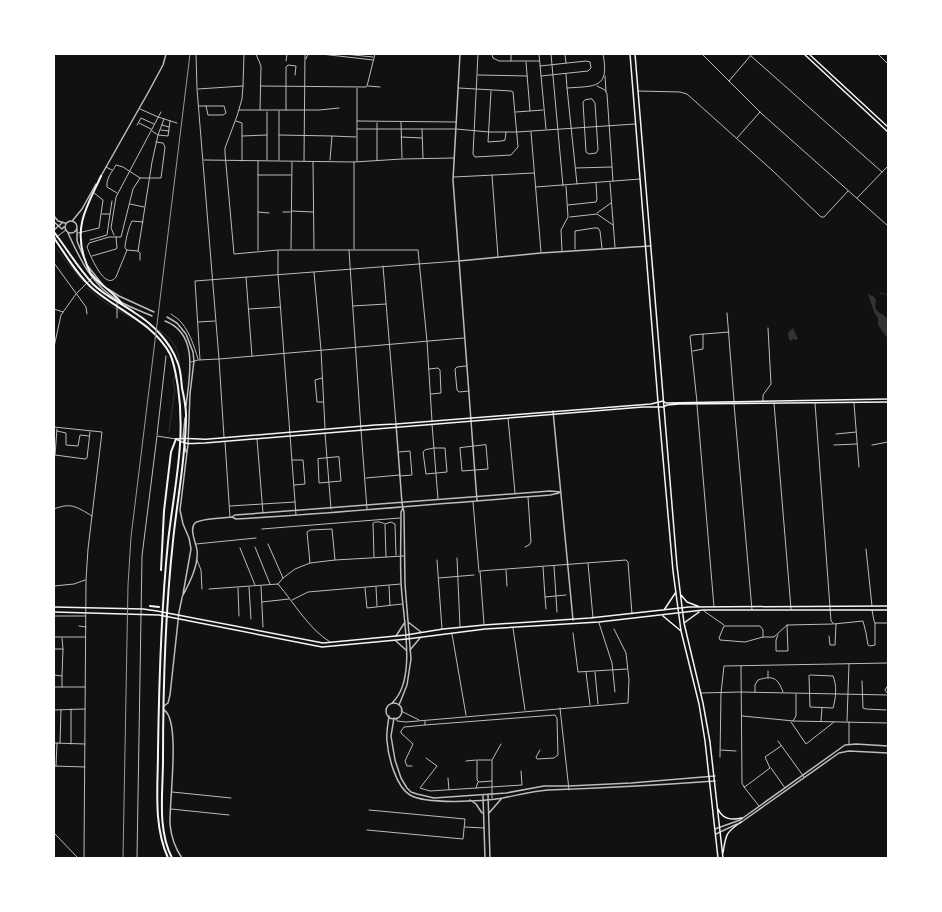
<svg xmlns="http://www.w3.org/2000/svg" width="942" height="912" viewBox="0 0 942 912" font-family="Jost,sans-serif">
<rect width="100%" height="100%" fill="#111"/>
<path fill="#333" d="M868,294L874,297L876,300C873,313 880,311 888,319V339L878,325V318L874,312Z
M793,328L798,339L796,340L793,339L791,341L789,339L788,333Z"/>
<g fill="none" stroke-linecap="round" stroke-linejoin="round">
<path stroke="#333" stroke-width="1" d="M54,246L83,282
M87,288C101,300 116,310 133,318
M880,293L885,294L888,296
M143,323L153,328
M158,330C171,336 180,350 179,364
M169,432L175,389L173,382L175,375
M151,858V857"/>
<path stroke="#bcbcbc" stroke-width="1" d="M172,792L231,798
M171,809L229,815
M465,827L484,828
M367,830L463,839L465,819L369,810"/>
<path stroke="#bcbcbc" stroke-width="1" d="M196,54L197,89L219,359L224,437
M244,54L243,86L242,99L237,116L225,148V153L234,254L278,250H418L427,341L432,421
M256,54L261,66L260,110H319L339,108
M321,54L373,60
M344,54L373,57
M492,54L493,58L499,61H539
M511,54V61
M539,54L546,129
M551,54L563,186
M565,54L566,63
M702,54L761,113L888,226
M878,54L888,64
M751,56L882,172
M306,59L308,54
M286,61L287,54
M526,62L530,111
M540,66L586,61L590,62L591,68L588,71L541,76
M566,74L567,88
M478,75L527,76
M605,76L606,91
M729,81L752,54
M261,86L366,87L367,86L375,54
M368,86L380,87
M597,86L605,90L607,94L613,181
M459,88L511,91L513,92L518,147L511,155L475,157L473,154L478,54
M198,89L243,86
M491,91L488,142L502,141L505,140L506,132
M638,91L680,92L687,94L773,171L821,217H824L848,191
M592,99L595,103L598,150L596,153L589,154L586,152L583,102L585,100Z
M199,106H224L226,113L223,115H208L206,106
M140,109L158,117L177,123
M239,110H260
M286,110V67L288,65L296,66L295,75
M516,112L543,110
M164,119L158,135L168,136L170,121
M236,121L242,123V161
M357,121L456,122
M401,122L402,158
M139,123L151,129
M137,125L141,118L154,124
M162,125L169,127
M357,129H456L489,132H517L635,124
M422,129L423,158
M161,130L169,131
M531,132L541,252
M279,135L332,136
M242,136L267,135
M401,137L422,138
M737,138L760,112
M204,160L354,162L402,159L454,158
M267,160V112
M279,160V111
M330,160L332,136L356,137
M377,160V123
M304,161L305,54
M357,161V88
M313,162L314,249
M354,162V249
M106,167L112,170
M576,168L612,167
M258,175H291
M492,175L498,257
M454,177L534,173
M610,183L615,247
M577,184L567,88C595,86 610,89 603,54
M536,187L640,179
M117,193L107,187C106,178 112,172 116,165L123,167L140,178H161L165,147L163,143L156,142
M857,198L888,166
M130,204L144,207
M568,205L596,202L597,199L596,183
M291,211L313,212
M258,212L269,213
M283,212H290
M597,213L611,203
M110,214L112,201
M570,217L597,214L613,225
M78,233L99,228L103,200L94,193
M114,235L111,228L116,197L161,112
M55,238L66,230
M90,240L107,235L110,214H102
M291,249L292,162
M575,249V231L594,228H598L600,231L602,248
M127,250L116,277C105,292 90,255 87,247L89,243L109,237H121L133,189L140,178
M258,250V161
M349,250L361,430L367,509
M138,251L127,250L125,248C125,242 129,226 132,221L143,222
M278,251V274L296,515
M562,251L561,230L568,217L566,186
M92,256L116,249L117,248L116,237
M140,260V253L138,251L152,162L158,135L152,131
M54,263L86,307L87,314
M383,266L396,424
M314,272L321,350L325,428
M246,277L252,356
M353,306L386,304
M54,309L63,312
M249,309L280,307
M727,313L734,401
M171,314C173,316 176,317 178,319C189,329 194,346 198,359
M117,318V303
M198,322L215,321
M54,347L61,315L76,294L92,278
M693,351L703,349V334
M200,360L195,281L458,261
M191,362L198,360L219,359L464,338
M466,366L457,367L455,369L457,390L459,392L469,391
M429,369L438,368L440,370L441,393L431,394
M322,378L315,380L317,402H323
M763,401V395L771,384L768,328
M697,402L690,336L692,335L729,332
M774,403L791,609
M815,403L831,621L834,624L863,621L866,633L868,645L870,646L875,645V623
M854,403L859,467
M734,404L752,610
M697,405L714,607
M508,418L515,493
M432,424L438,499
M54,427L102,432L88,549L86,580L84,858
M57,429L55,455L85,459L87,458L90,432
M57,431L66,433V445L78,446L80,435L89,436
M325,433L331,509
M836,434L856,432
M157,435L166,356
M257,439L263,513
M225,442L230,517
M486,445L488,469L462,471L460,448Z
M834,445L857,444
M872,445L888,442
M434,448H445L447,472L426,474L423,452L425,450Z
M399,452L410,451L412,475L400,476
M339,457L341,481L319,483L318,459Z
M292,460H303L305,484L294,485
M366,478L400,475
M473,502L479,572
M230,506L295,502
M54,509C71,502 77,507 92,516
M385,525L386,557
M262,529L400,518
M196,544L256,538
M268,544L283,578
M255,547L270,584
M525,547L529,545L531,542L528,497
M240,548L255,585
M866,549L872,606
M374,557L373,523C377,521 381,522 385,524L391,522L395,524L396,555
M457,558L460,627
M197,560L201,570L202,589
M437,560L442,629
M310,563L307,532L310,530L332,529L335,560
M588,563L593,618
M554,566L557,612
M543,567L545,597L566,595
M506,570L507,586
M439,578L474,575
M278,584L283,578L295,569L310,563L335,560L404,556
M54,586L74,584L85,580
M261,586L263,627
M389,586L390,605
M249,587L251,619
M376,587L377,606
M238,588L239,616
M365,588L367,608L402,604
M209,589L278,584C295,604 308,628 330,642
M545,597L546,609
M292,600L308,592L401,584
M262,602L289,599
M872,610L874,621L875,623H888
M704,611L724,625
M54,616H85
M599,623L612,663L615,692
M484,624L480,571L626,560L628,562L632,614
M79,626L86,627
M513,628L525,710
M573,633L578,672L627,669
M452,634L466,715
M778,635L776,640V651H788L787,625
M829,636L830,645H835L836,624
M54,637H85
M763,637V630L760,626H724L719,638L720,640L745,642L763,637H774L787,625L833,624
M62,638L63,649
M54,649H63L62,676L54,675
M741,666L742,783L744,787L746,786L770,768L765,757L781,746
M768,671V678
M586,672L590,705
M595,672L598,704
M810,675L833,676C837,685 836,698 833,708L810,707L809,676Z
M862,681L863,708L866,709L886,710
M54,687H85
M62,687V676
M755,692V685L758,680C773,675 778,678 783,692
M701,693L741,692L888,695
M888,694L885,690L888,685
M560,708L569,790
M54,710L85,709
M401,711L419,720
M742,716L794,721L888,723
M396,718L397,721L406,722L628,703L629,680L626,653L614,629
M793,721L796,716V694
M821,721L822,708
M847,721L849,664
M791,722L806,744L834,722
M425,725L555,715L557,718L558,755L554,758L537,759L536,757L540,750
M778,741L804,777
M54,743L85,744
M60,743L61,710
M71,744V709
M849,744V722
M721,750L736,751
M720,757L721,693L724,666L888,663
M426,758L437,766L420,788L430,791L522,785L521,771
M491,760H477V780L479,782L492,781
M466,761L476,760
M54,766L85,767
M56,766L57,743
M412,766H407L405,761L413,744L401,733V731L404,727L425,725V721
M771,768L785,788
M448,778L449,790
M744,787L759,806
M476,788L478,782
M492,798V760L501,744
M54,833L78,858
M54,858H57
M137,858L142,556L157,436L176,439"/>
<path stroke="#bcbcbc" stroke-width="1.5" d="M460,54L453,180L477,501
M101,176L149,91L163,65L166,54
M54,216L58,221L65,223
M73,220L82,209L96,184
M65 227a6 6 0 1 1 12 0a6 6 0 1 1-12 0Z
M54,222L62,229L64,227
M77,229V241L84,258
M54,230L62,223
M68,233C80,259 92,286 119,301C129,307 141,311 152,316
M459,261L541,253L650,246
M87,265L102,284
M108,289L119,296L154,312
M167,317L177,323L186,334L193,352L194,361L190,394L188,444L180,510L183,524L189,538L191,549L183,594
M165,321C200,334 189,378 186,406
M553,411L573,620
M185,418L183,438L186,452
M396,424L402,503L404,512L405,584L411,659L407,685L399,705
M232,517L236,519C341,513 445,503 550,495L559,493
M182,597C189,584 199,565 197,550C196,543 189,529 195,523C201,518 224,518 232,517L235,515L550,491L561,492
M408,622L421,632
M396,636L405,622
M396,641L406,650
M410,650L420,638
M392,703C418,680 402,614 401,582C400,559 401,535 401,512L403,508
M386 711a8 8 0 1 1 16 0a8 8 0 1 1-16 0Z
M164,706L168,703L170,695L179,612L182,598
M164,710C181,720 169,802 170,824C171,836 175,848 182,858
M389,716C388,724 386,733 387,741C388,756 396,787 410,795C426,805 484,801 503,798C518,795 533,791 548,790C604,788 660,785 715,781
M394,718L391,736L395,760L401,778L407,788L411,792L417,794L434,798L506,793L544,786H569L631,783L715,776
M488,794L490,858
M483,796L485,858
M470,800L476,804L482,813
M489,813L502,798
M740,823L839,753L849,751L888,753
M715,829L740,820L845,745L856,744L888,746
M716,834L737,824"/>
<path stroke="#f5f5f5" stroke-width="1.5" d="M630,54L658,402L673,571L681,631L699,704L705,741L718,858
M635,54L677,566L684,623L703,703L710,742L723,858
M804,54L888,132
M809,54L888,127
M176,439C185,446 194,443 205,443L643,407H663L667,405L679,404L888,402
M176,439C187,437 198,440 209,439L375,425L396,424L651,404L663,401L666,403L888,399
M681,595L687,602L700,607
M54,607L143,609L157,611L323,643L406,635L443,629L484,625L590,618L689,607L888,606
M664,610L676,592
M54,612L159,615L322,647L407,639L485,629L599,622L703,610H888
M663,616L681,631
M684,623L699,612
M718,809C723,820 732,820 742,818
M723,853C726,835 725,833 741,822"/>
<path stroke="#f5f5f5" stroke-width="2" d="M101,176C88,205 74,224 84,257C86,263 88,269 91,274C100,285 114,292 122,304
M54,232C67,249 78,268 93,284C105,296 121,303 135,313C153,324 170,342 177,361C181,369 181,379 182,388C184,397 186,406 186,415C186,457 177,500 173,541C165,614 163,687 163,760C163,792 157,829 172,858
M54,238C66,255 77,275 93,289C119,311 153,323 170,354C175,365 176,376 178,387C186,441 174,488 168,542C161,611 159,681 158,751C158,787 153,825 168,858
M161,570L164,511L171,452L176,439
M150,606L159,607"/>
<path stroke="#9a9a9a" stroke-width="1" d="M123,858L128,585L131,537L190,54"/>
</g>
<rect width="942" height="912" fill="none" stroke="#ffffff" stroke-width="110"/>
</svg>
